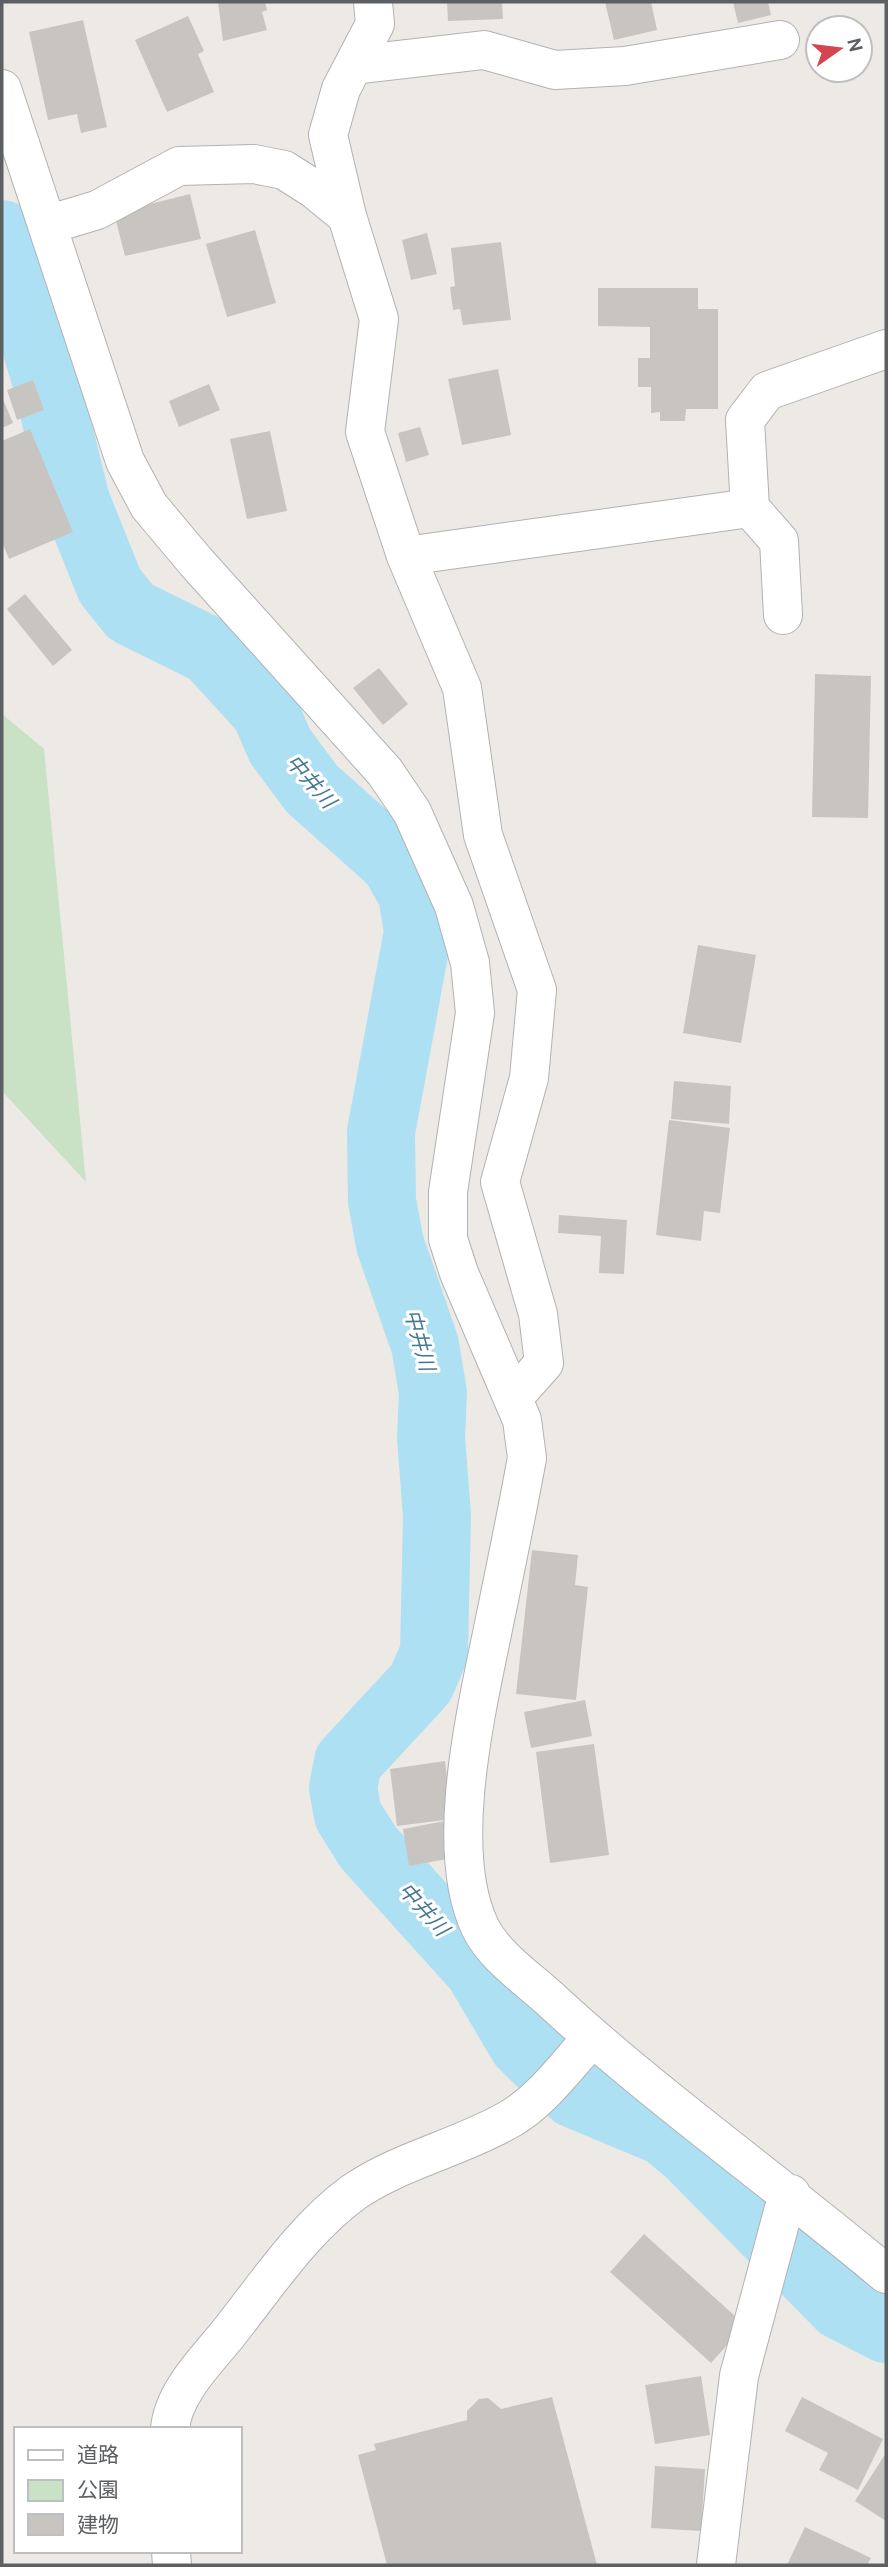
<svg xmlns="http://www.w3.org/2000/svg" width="888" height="2567" viewBox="0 0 888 2567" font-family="Cabin,'Noto Sans JP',sans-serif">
<rect width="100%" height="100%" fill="#edeae5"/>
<path fill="#c9e1c4" d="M2,714L44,749L86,1182L2,1091Z"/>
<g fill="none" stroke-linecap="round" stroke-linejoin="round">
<path stroke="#aee0f4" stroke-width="68" d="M2,234L46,380L76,501L110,586L131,612L210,651L265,711L280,746L312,789L394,862L412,894L418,932L381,1132L382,1201L390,1244L425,1345L433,1393L431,1437L437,1516L434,1653L421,1683L348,1762L343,1788L348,1815L368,1847L478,1969L523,2045L574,2094L665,2132L690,2153L841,2306L886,2329"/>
</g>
<path fill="#c8c5c1" d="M218,2H265L267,10L262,12L267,30L223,41Z
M447,2H502L503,19L448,21Z
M605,2H651L657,30L614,40Z
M733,2H768L771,15L738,23Z
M188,16L204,51L198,54L214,92L167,112L135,40Z
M83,20L107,127L81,133L77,114L48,120L29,32Z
M190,194L201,239L125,256L114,213Z
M255,230L276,303L227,317L206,244Z
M427,233L437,274L411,280L402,240Z
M501,242L511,320L463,325L460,309L453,310L450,287L455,286L451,248Z
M598,288H698V309H718V409H686L685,421H660V412L651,413V387H638V358H650V327L598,326Z
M498,369L511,435L462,445L448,379Z
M33,380L44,410L17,420L7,390Z
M209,384L220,410L179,427L169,401Z
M2,397L13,423L2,428Z
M420,427L429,455L406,462L398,433Z
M30,429L73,532L9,559L2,542V441Z
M270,431L287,511L247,519L230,439Z
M25,594L72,650L53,666L7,609Z
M379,668L408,704L383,725L353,688Z
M815,674L871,676L868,818L812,817Z
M698,945L756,955L741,1043L683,1033Z
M674,1081L731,1086L729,1124L671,1119Z
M669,1120L730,1128L720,1213L704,1211L701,1241L656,1235Z
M559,1215L627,1220L624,1274L599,1273L601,1236L558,1233Z
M532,1550L578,1555L575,1585L588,1587L576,1700L516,1694Z
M585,1700L592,1736L531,1748L524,1712Z
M594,1744L609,1855L550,1863L536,1752Z
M445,1761L452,1819L397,1826L390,1769Z
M450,1820L458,1857L409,1866L403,1829Z
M644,2234L745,2325L711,2363L610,2272Z
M701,2376L710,2435L655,2444L645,2385Z
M552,2397L597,2565H387L358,2455L376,2450L374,2444L467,2420V2411L479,2399L488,2398L501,2409Z
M802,2397L883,2439L858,2490L819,2470L828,2453L785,2431Z
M886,2453V2521L855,2501Z
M655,2466L705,2469L701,2531L651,2528Z
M805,2527L871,2558L867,2565H787Z"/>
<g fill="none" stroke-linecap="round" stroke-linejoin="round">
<g stroke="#b0b2b5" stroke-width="40">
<path id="minor" d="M373,2L375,24L341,89L328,135L347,216L379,319L365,432L406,556L462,688L483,835L537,990L529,1078L500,1182L538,1314L544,1363L513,1398
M354,65L484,50L555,70L625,66L780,40
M2,89L125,461L149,506L196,562L385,772L412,812L454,906L470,963L475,1013L448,1192V1239L459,1273L522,1420L527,1458C517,1512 506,1566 495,1619C478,1704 442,1847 480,1927C494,1956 527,1978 550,1999C656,2097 775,2181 886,2274
M47,225L97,210L179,166L254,164L284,170L314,189L347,216
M750,508L779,541L783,615
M406,556L750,508L745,420L767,391L886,349
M170,2429C173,2393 206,2361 227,2335C266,2286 303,2229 354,2192C401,2160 459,2148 508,2120C541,2102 567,2065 592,2038
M171,2551L172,2565
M716,2565L739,2376L784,2208L791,2194"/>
</g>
<use href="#minor" stroke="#fff" stroke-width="38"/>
</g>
<g text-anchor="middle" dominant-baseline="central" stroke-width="6" stroke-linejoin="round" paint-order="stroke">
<g font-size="21" font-style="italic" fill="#467893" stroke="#fff">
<text transform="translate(311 781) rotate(49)">中井川</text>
<text transform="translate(420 1340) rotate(75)">中井川</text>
<text transform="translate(424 1909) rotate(48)">中井川</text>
</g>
</g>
<rect width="888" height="2567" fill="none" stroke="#5c6063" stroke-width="7"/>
<rect x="14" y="2427" width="228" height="126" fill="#ffffff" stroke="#bebfc1" stroke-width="2"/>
<rect x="28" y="2450" width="35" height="10" fill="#ffffff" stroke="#bebfc1" stroke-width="2"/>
<text x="77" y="2462" font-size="21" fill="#5c6063">道路</text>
<rect x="28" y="2480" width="35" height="21" fill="#c9e1c4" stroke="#bebfc1" stroke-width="2"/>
<text x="77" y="2497" font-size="21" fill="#5c6063">公園</text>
<rect x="28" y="2514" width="35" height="21" fill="#c8c5c1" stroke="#bebfc1" stroke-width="2"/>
<text x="77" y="2532" font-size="21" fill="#5c6063">建物</text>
<g transform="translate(839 49) rotate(76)"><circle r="33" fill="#ffffff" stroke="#bebfc1" stroke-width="2"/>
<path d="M0-5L12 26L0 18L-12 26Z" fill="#d34550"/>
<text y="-10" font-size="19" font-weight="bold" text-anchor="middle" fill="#5c6063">N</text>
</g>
</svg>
